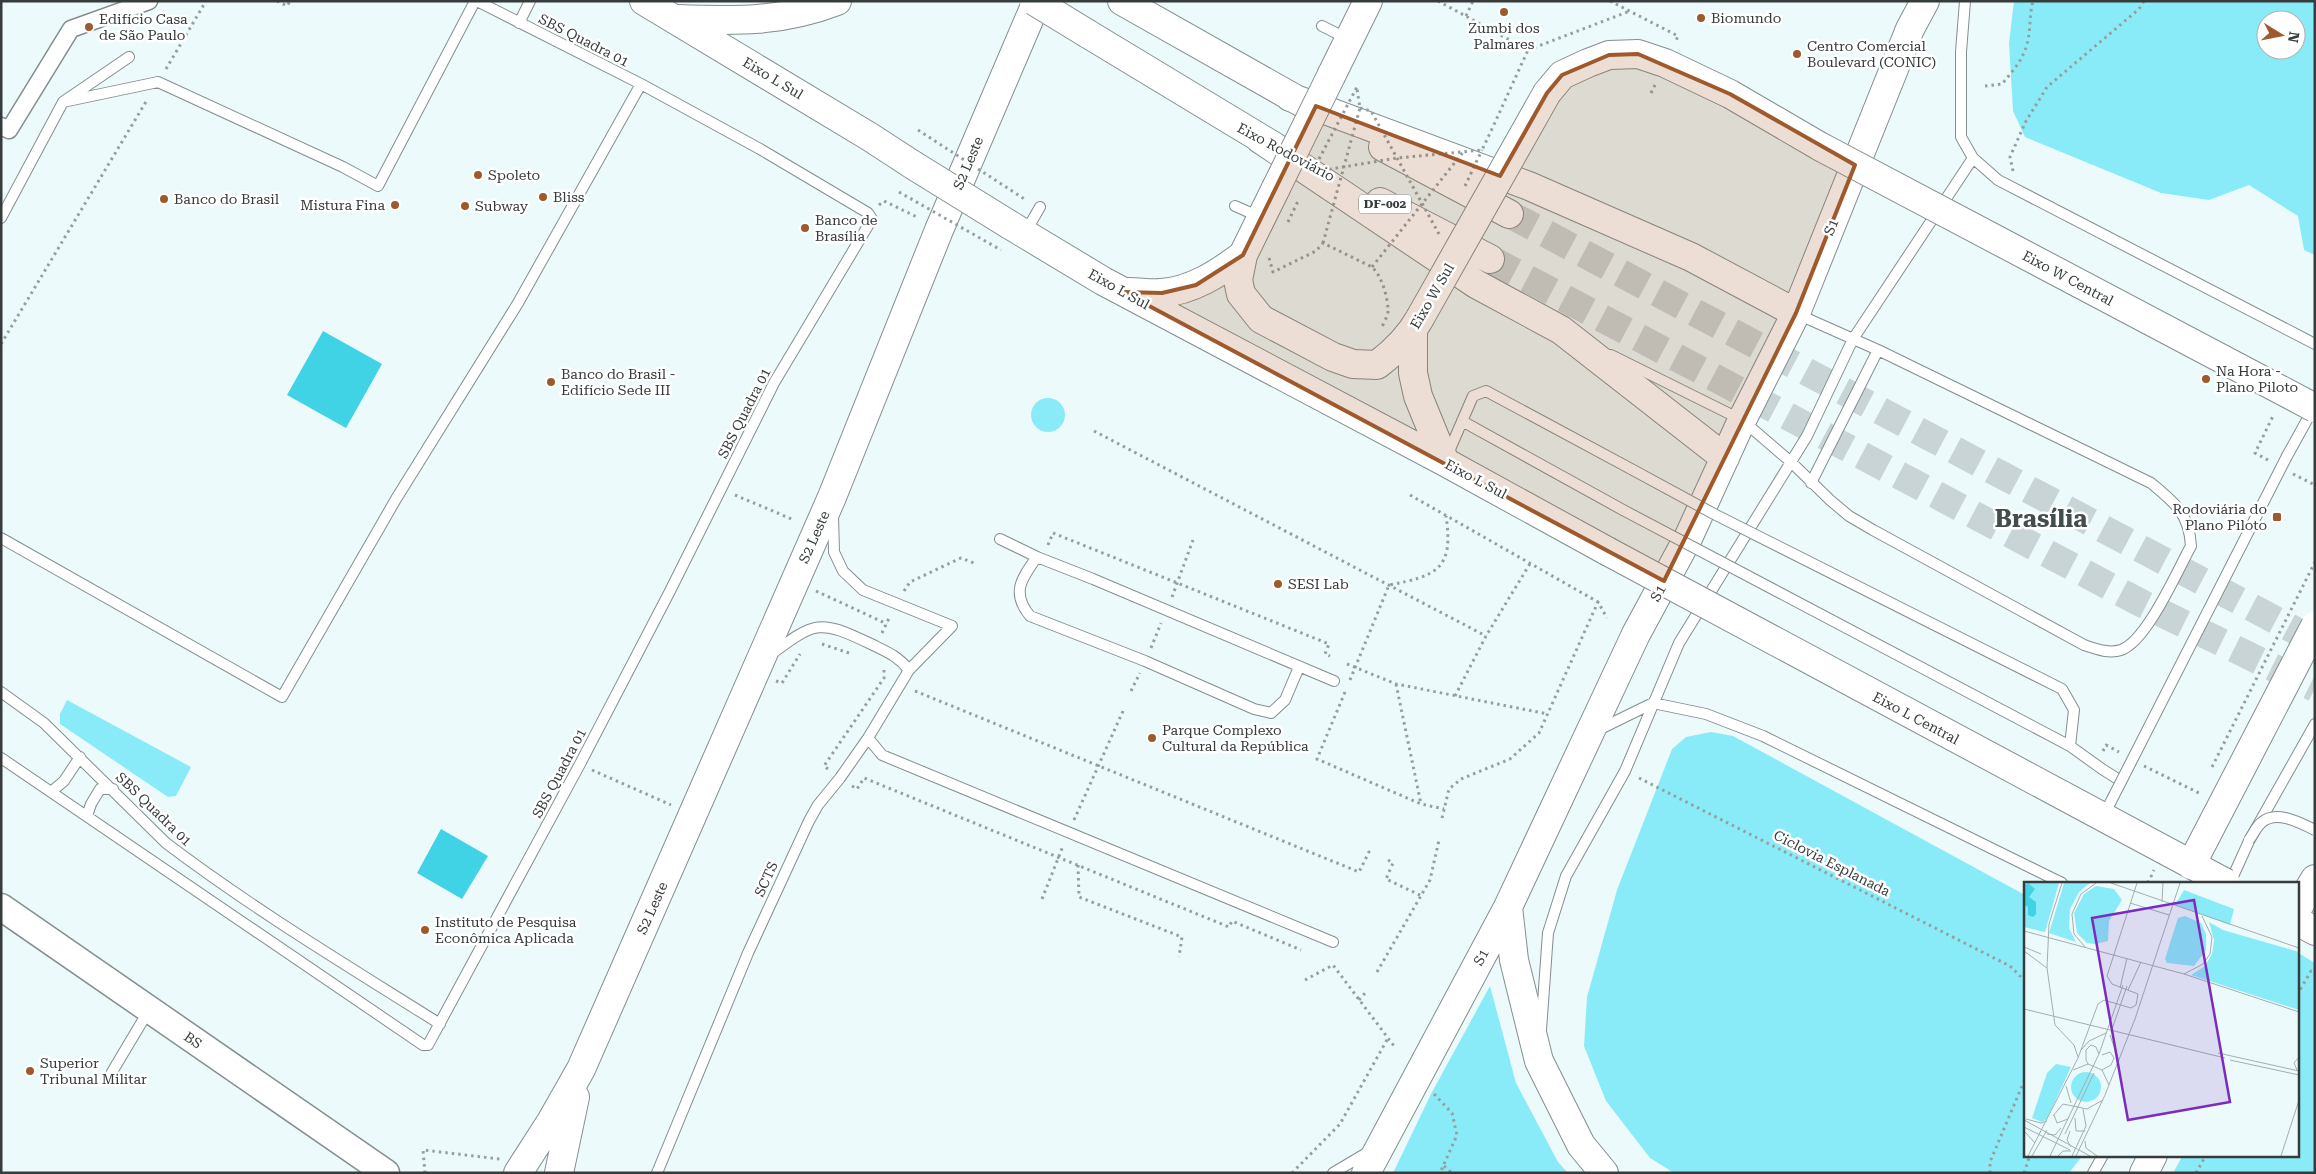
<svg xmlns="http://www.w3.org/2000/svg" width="2316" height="1174" viewBox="0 0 2316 1174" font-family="'Roboto Serif',serif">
<rect width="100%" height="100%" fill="#edfafb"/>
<path fill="#8aebf8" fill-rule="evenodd" d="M2014,1H2315V255L2304,250L2298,216L2249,185L2209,200L2161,193L2025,137L2013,111L2009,43ZM2266,20H2296V50H2266Z
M1031 415a17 17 0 1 1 34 0a17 17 0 1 1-34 0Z
M67,700L191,767L176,796L168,797L60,724V714Z
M1711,732L1733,736L2025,895V1155H2083L2069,1173H1674L1650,1158L1606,1101L1584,1046L1587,997L1617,890L1672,749L1686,737Z
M2300,954L2315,963V1173H2173L2183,1155H2297V960Z
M1490,986L1516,1083L1558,1162L1568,1173H1393L1432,1092Z"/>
<path fill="#40d3e5" d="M323,331L382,364L346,428L287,395Z
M441,829L488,856L462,899L417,873Z"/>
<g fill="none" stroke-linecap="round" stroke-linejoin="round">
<path stroke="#c8d4d5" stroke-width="28" stroke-dasharray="28 14" stroke-linecap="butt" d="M1509,214L2315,641
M1490,259L2141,603L2315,688"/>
<g stroke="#838e8f" stroke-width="12">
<path id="service" d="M1965,1L1961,52V137L1973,158L1998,180L2315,344
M519,23L530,1
M1322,26L1348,39
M63,102L158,82L343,167L378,186L475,1
M1235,206L1260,217
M1,218L63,102L129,57
M1025,233L1040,207
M1611,355L1742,420L1791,462L1830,500L1849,516L1873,530L2084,645C2096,649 2109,654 2121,650C2147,641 2177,571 2191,546C2189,513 2175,503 2151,483L1878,350L1797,314
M1462,421L1623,510
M1447,456L1473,396L1486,391L1633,470
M2287,456L2313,409
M1811,483L1878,350
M1,538L282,697L396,499L518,303L641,84
M1000,539L1037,557
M770,655C816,621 819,619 871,644C887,652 898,656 909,670
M1299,667L1285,700L1271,713L1254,709L1145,661L1030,616C1011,593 1021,579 1037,557L1093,579L1334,681
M1,692L44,723L166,843C253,909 348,966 440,1024
M1598,730L1653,703L1706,714L1763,736L2062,883
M868,738L882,755L1333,942
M1,758L423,1045H428L580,764L669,593L774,383L872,219L868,213L760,149L641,84L477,1
M2102,769L2121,781
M51,792L64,781L80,757
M87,816L91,804L100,789H113
M2230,883L2249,841L2315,724
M1541,1030L1548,933L1566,876L1625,771L1679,643L1807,436L1853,339L1973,158
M112,1072L149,1010
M657,1173L748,953L809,821L818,805L840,778L868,738L909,670L952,626L863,590L843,571L834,552L833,516
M1333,1173L1370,1151
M2093,1173L2103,1155"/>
</g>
<g stroke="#838e8f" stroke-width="19">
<path id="pedestrian" d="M1,126L9,130L71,29L149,1"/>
</g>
<g stroke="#838e8f" stroke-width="29">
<path id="tertiary" d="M1,907L386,1173"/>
</g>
<g stroke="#838e8f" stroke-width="30">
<path id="secondary" d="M518,1173L552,1120L581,1069L832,497L939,230L1037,1
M559,1173L575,1097"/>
</g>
<g stroke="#838e8f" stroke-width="30">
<path id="primary" d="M644,1L870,137L913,165
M1332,74L1368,1
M1547,93L1562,75L1588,63L1609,55L1638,54L1665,63L1730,94L1821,147
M1276,188L1243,255L1238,280L1241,294L1261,319L1333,357L1353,364L1377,365C1394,352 1409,338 1420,318
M1010,225L1103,281L1445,462L1607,551
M1129,292C1140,292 1151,294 1161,293C1192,291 1219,273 1243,255
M1413,331V373L1418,396L1445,462
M2297,921L2315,931"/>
</g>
<g stroke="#838e8f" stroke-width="30">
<path id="trunk" d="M1122,1L1306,105
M675,19C734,21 780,23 837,1
M1088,34L1275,147
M1290,97L1529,186L1691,257L1796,313
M1260,139L1476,284L1561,330L1725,458
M1383,147L1509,214
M1380,202L1490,259
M1508,907L1514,960L1539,1061L1581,1145L1604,1173
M2297,909L2315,879
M1366,1173L1508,907L1636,634L1689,536L1742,420L1796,313L1910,29L1925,1
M2144,1173L2153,1155"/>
</g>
<path stroke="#969fa0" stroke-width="3" stroke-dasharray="2.5 4" stroke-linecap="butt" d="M277,1L287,6L290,1
M1438,1L1528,50L1492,129
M1610,1L1678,36L1675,43
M1466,16L1473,1
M1528,50L1630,11
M166,69L206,1
M1985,86L2002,84C2012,72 2023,60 2027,44C2031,30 2029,15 2033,1
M1651,93L1655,85
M2013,171L2010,157L2026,121L2047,87L2139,9L2144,1
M879,205L884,201L919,218
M1269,258L1273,272L1316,251L1323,243L1372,267C1382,276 1388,298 1388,311C1388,316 1383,324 1381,329
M1,344L147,100
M1094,431L1486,636
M2268,460L2255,453L2274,414
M2293,474L2315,485
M735,495L794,520
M1410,495L1598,602
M1048,545L1053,533L1329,644L1325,654L1330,656
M816,591L887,624
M904,591L910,582L961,558L974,563
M1172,597L1193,540
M882,633L890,616
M822,644L852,654
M1151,648L1161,623
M1347,664L1396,684L1548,714
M1350,680L1389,585C1437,576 1454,569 1446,516
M776,681L782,683L800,654
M1396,684L1421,804
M915,691L1359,872L1369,852L1373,854
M1131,691L1140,673
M1345,692L1317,759L1421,804L1444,809
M1455,696L1486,636L1531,562
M2103,751L2106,745L2119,752
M2144,766L2199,793L2200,791
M2212,767L2315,562
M828,769L824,766L884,678V668
M592,770L671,805
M1639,778L2010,966L2025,981
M852,786L857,789L864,778L1229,927L1232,921L1301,950
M1442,818L1449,789L1461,779L1510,759L1539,733L1598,602L1607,618
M1074,820L1123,711
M1388,860L1393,863L1386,879L1422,896
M1078,865L1079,897L1182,937L1179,957
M2148,883L2154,870
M1042,899L1063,846
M1377,972L1430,880L1439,840
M1305,980L1333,965L1394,1046
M2297,995L2311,971L2315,974
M1359,1000L1366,992
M1434,1094L1452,1113L1457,1135L1440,1173
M1444,1166L1452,1173
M425,1173L423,1150L500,1159
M1292,1173L1340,1124L1388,1038
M1990,1173V1162L2025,1079
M2024,1173L2030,1155
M2196,1173L2206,1155"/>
<use href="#service" stroke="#fff" stroke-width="10"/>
<use href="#pedestrian" stroke="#fff" stroke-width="16"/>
<use href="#tertiary" stroke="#fff" stroke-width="26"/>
<use href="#secondary" stroke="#fff" stroke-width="28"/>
<use href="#primary" stroke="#fff" stroke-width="28"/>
<use href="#trunk" stroke="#fff" stroke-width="28"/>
<g stroke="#838e8f" stroke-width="12" stroke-linecap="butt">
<path id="service-bridge" d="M1633,470L1716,515L2062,689L2074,710L2070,746
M1623,510L2070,746L2102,769
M2103,817L2287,456
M2249,840C2253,835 2256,827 2261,823C2276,809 2300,823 2315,830"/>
</g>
<g stroke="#838e8f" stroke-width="30" stroke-linecap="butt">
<path id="primary-bridge" d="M1821,147L2315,408
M913,165L1010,225
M1276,188L1332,74
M1420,318L1547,93
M1607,551L2226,883
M2191,865L2315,626"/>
</g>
<g stroke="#838e8f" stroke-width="30" stroke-linecap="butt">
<path id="trunk-bridge" d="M1034,1L1088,34"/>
</g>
<path stroke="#969fa0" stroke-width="3" stroke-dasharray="2.5 4" stroke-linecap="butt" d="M1360,108L1371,111L1439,234
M918,130L1026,200
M1319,159L1357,87
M1314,169L1313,172L1397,158L1482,150L1492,129
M1465,186L1482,150
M899,192L1001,250
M1288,222L1299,199
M1323,243L1360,108L1357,89
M1372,267L1464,151"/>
<use href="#service-bridge" stroke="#fff" stroke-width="10"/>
<use href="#primary-bridge" stroke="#fff" stroke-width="28"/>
<use href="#trunk-bridge" stroke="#fff" stroke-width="28"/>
</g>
<path fill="#9e5a2c" fill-opacity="0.2" stroke="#9e5a2c" stroke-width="4" stroke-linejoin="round" d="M1638,54L1730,94L1855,165L1796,313L1664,581L1123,292L1162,293L1196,285L1243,255L1316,106L1500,176L1547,93L1562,75L1609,55Z"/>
<g fill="#9e5a2c" stroke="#fff" stroke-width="2">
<circle cx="1504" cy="12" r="5"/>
<circle cx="1701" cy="18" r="5"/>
<circle cx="89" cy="27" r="5"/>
<circle cx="1797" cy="54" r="5"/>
<circle cx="478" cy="175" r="5"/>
<circle cx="543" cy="197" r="5"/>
<circle cx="164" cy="199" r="5"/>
<circle cx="395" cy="205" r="5"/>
<circle cx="465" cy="206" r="5"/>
<circle cx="805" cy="228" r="5"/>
<circle cx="2206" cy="379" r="5"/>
<circle cx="551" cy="382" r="5"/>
<rect x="2272" y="512" width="10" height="10" rx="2.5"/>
<circle cx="1278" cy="584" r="5"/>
<circle cx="1152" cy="738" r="5"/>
<circle cx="425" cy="930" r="5"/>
<circle cx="30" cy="1071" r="5"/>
</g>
<g text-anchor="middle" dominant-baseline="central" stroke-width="5" stroke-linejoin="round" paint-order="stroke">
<rect fill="#fff" stroke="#727676" stroke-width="1" x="1359" y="194.5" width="52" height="19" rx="4"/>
<g font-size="12" font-weight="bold" fill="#363b3c">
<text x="1385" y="204">DF-002</text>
</g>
<g font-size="14" fill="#363b3c" stroke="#fff" text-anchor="start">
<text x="1711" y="18">Biomundo</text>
<text x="99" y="19">Edifício Casa<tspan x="99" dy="16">de São Paulo</tspan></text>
<text x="1504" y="28" text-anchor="middle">Zumbi dos<tspan x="1504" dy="16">Palmares</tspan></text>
<text x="1807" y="46">Centro Comercial<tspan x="1807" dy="16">Boulevard (CONIC)</tspan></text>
<text x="488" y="175">Spoleto</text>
<text x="553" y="197">Bliss</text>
<text x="174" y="199">Banco do Brasil</text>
<text x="385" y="205" text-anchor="end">Mistura Fina</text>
<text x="475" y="206">Subway</text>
<text x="815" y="220">Banco de<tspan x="815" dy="16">Brasília</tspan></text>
<text x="2216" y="371">Na Hora -<tspan x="2216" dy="16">Plano Piloto</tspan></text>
<text x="561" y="374">Banco do Brasil -<tspan x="561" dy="16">Edifício Sede III</tspan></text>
<text x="2267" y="509" text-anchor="end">Rodoviária do<tspan x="2267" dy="16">Plano Piloto</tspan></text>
<text x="1288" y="584">SESI Lab</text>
<text x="1162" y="730">Parque Complexo<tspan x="1162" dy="16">Cultural da República</tspan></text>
<text x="435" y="922">Instituto de Pesquisa<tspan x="435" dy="16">Econômica Aplicada</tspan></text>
<text x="40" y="1063">Superior<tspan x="40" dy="16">Tribunal Militar</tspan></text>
</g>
<g font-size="14" fill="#363b3c" stroke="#fff">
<text transform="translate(584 40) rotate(27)">SBS Quadra 01</text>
<text transform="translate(773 78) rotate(31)">Eixo L Sul</text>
<text transform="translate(1286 152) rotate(28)">Eixo Rodoviário</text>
<text transform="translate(968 163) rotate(-67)">S2 Leste</text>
<text transform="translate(1831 227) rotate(-68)">S1</text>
<text transform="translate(2068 278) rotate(28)">Eixo W Central</text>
<text transform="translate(1119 289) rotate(29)">Eixo L Sul</text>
<text transform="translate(1432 296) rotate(-60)">Eixo W Sul</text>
<text transform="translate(744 413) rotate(-63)">SBS Quadra 01</text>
<text transform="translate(1476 479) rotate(28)">Eixo L Sul</text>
<text transform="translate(814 537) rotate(-66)">S2 Leste</text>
<text transform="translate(1658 593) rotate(-61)">S1</text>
<text transform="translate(1916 718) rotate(28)">Eixo L Central</text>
<text transform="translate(559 773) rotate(-62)">SBS Quadra 01</text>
<text transform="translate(154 809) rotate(44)">SBS Quadra 01</text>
<text transform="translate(1832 863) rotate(27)">Ciclovia Esplanada</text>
<text transform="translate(766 879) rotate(-66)">SCTS</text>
<text transform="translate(652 908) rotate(-66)">S2 Leste</text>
<text transform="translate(1481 957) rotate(-62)">S1</text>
<text transform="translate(193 1040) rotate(35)">BS</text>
</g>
<g font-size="24" font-weight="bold" fill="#434d4e" stroke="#fff">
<text x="2041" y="519">Brasília</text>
</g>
</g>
<g transform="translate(2024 882)">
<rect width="275" height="275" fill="#edfafb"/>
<path d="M0,1H35L21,50L0,45ZM40,1H66L55,10L46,27L45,46L52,60L25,51ZM72,4L90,7L98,18L85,39L84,59L71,62L63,61L53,51L50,31L60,12ZM160,8L210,27L206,43L151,23ZM161,34L177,41L182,52V68L170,84L143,81L141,77L154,36ZM185,40L199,48L275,70V128L167,93L181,84L188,72L190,58ZM32,182L47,185L23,237L18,240L8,236L23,191ZM47 205a15 15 0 1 1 30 0a15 15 0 1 1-30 0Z" fill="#8aebf8"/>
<path d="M4,1L11,7L5,15L12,20V32L9,35L4,33V25L0,23V4Z" fill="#40d3e5"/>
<path fill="none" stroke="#a4aeaf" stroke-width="1" d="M38,1L25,42L23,86L31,143L50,163L54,175M87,1L275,66M138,20L139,1M106,21L145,33M0,49L160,92L275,130M0,65L17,72M61,65L50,52L48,32L57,12L72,1M0,69L23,86M160,92L179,82L186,72L188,55L178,34M96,106L103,76M104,108L117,80M0,127L201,176M87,150L103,104M86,153L95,179M57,168L65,159L82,151M194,171L275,189M75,172L72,165L67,163L62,168V178L64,182L78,188L87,183L90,176L86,170L78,173M206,178L275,193M49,188L64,182M78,188L85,203M273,188L270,181L275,175M42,204L47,221M30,233L33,241L44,237M29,234L39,222L63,227L79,218M51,236L52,249H61M2,237L17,241L23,239M0,238L66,274M0,245L46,268M0,249L11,261M46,249L43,258L47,265M23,252L31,253L37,246M41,252L70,191M61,259L62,266L73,274M4,274L54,176L74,122L80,118L107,126L112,123L114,112L88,102L83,94L113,1M8,274L23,248M26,274L75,172L99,103M34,274L39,269H47M48,274L62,244L59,227M52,274L81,213L111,137L156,1M257,274L275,218"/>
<path fill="#7b2cbf" fill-opacity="0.15" stroke="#7b2cbf" stroke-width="2.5" d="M170,18L206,220L104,238L68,36Z"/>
<rect width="275" height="275" fill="none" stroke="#363b3c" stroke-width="2.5"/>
</g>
<rect width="2316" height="1174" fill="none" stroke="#363b3c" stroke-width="5"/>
<g transform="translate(2281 35) rotate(100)"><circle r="24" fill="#ffffff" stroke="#afb1b1"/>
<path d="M0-4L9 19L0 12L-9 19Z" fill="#9e5a2c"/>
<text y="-8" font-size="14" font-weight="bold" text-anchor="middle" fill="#363b3c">N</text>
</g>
</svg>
